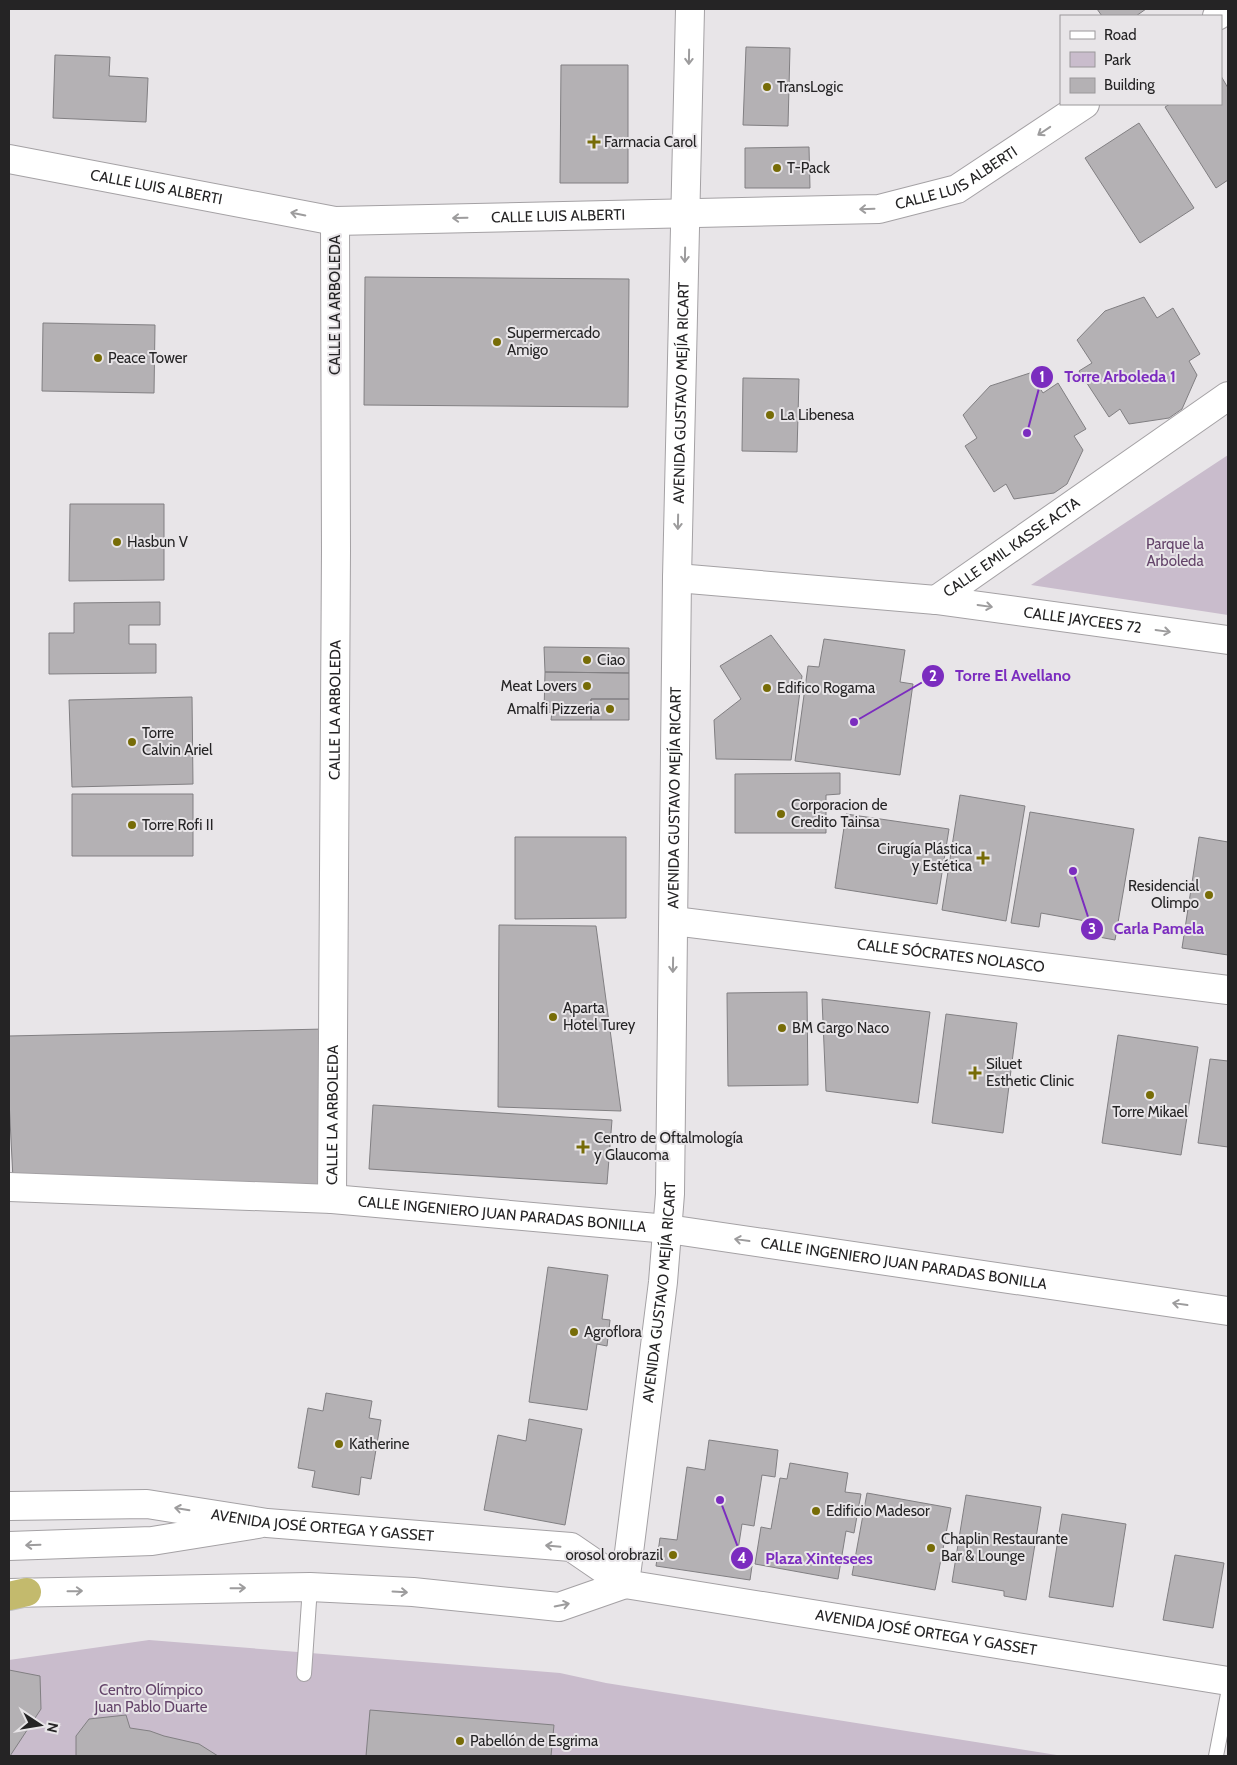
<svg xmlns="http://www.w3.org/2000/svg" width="1237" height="1765" viewBox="0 0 1237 1765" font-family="Cabin,sans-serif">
<rect width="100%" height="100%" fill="#e8e5e8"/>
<path fill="#c9bccc" d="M1228,455V615L1031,585Z
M149,1640L560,1673L606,1683L1063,1756H9V1660Z"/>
<path fill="#b4b1b4" stroke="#817f82" d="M1097,9H1146L1136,16H1102Z
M746,47L790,48L788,126L743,125Z
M55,55L110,57L109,76L148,78L146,122L53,118Z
M561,65H628V183H560Z
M1221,76L1228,88V180L1216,188L1165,107L1170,104H1221Z
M1139,123L1194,208L1140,243L1085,158Z
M809,147L810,188H745V148Z
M365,277L629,279L628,407L364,405Z
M1144,297L1157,318L1173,308L1200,354L1189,361L1197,375L1182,409L1169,418L1129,424L1120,409L1109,417L1079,371L1092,363L1077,340L1105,311Z
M43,323L155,325L154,393L42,391Z
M1030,373L1043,393L1058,383L1086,429L1074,436L1083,450L1067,484L1054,493L1014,499L1006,484L994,492L965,446L977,438L963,415L990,386Z
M743,378L799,379L797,452L742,451Z
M70,504H164V580L69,581Z
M160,602V625H129V644H156V673L49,674V633H74V603Z
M771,635L802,676L791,760L716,759L714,720L741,699L720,666Z
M824,639L905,650L900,682L913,684L900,775L795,761L808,666L819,667Z
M544,647L629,648V673L545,672Z
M545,672L629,673V699H591V720H551L552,712L544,713Z
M192,697L193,784L72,787L69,700Z
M591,699H629V720H591Z
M840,773V794L826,795V833H735V774Z
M72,794H193V856H72Z
M960,795L1025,806L1006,921L942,910Z
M1030,812L1134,829L1115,940L1088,935L1091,922L1041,913L1039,927L1011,923Z
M846,814L949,829L937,904L835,888Z
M515,837H626V918L515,919Z
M1199,837L1228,842V955L1182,948Z
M499,925L596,926L621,1111L498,1107Z
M807,992L808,1085L728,1086L727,993Z
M822,999L930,1012L918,1103L826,1091Z
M946,1014L1017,1023L1003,1133L932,1123Z
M325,1029L332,1192L13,1179L9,1100V1036Z
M1118,1035L1198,1047L1181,1155L1102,1143Z
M1210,1059L1228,1061V1147L1198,1143Z
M373,1105L612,1120L607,1184L369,1169Z
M548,1267L608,1275L602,1319L610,1320L607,1346L597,1344L587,1410L529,1402Z
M326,1393L372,1401L369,1418L381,1420L371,1479L361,1477L359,1495L312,1487L315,1471L298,1468L308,1408L323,1411Z
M529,1419L582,1429L565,1525L484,1510L498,1435L526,1441Z
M709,1440L778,1450L775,1477L762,1475L754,1526L742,1524L736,1563L752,1566L750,1580L656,1566L660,1538L677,1540L687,1467L705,1470Z
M790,1463L848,1473L845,1492L861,1494L854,1533L846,1531L838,1579L755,1564L761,1527L771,1529L780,1478L787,1479Z
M867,1493L951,1508L935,1590L852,1575Z
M966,1495L1041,1507L1026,1600L1004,1596V1591L952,1582Z
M1062,1514L1126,1524L1113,1607L1049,1597Z
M1175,1555L1224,1563L1213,1628L1163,1620Z
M9,1670L40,1676L41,1709L10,1756H9Z
M370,1710L554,1725L551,1756H366Z
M126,1715L130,1728L150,1731L164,1736L199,1744L218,1756H76V1736L89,1719Z"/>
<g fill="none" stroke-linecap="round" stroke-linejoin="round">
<g stroke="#a4a1a4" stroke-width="16">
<path id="service" d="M304,1674L310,1587
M1216,1756L1228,1694"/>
</g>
<g stroke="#a4a1a4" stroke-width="30">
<g id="minor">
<path d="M1217,16L1228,9"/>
<path id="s1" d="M9,159L335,221L879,209L957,189L1085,104"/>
<path id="s2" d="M677,578L936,600L1228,640"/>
<path id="s3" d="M936,600L1228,396"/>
<path id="s4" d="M674,921L1228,990"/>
<path id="s5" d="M9,1187L332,1199L668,1229L1228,1311"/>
<path id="s6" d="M332,1199L336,551L335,221"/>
</g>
</g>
<g stroke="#a4a1a4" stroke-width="30">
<g id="tertiary">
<path d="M9,1546L152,1541L258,1524"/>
<path id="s7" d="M625,1584L663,1282L670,1194L677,578L690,9"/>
</g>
</g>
<g stroke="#a4a1a4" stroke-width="30">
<g id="secondary">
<path id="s8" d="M9,1506L147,1504L267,1523L571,1547L625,1584L1228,1681"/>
<path d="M9,1593L310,1587L413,1592L559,1607L625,1584"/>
</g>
</g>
<g stroke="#c2c2c2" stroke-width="30">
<path id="motorway" d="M9,1596L27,1592"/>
</g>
<use href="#service" stroke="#fff" stroke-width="14"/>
<use href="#minor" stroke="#fff" stroke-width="28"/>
<use href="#tertiary" stroke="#fff" stroke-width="28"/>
<use href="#secondary" stroke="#fff" stroke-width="28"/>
<use href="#motorway" stroke="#c3ba6d" stroke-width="28"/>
</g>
<defs><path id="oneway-shaft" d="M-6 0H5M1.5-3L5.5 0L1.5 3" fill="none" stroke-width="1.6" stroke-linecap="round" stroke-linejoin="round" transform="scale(1.25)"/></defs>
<g stroke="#9d9c9d">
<use href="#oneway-shaft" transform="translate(689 57) rotate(91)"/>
<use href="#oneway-shaft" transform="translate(1044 131) rotate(146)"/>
<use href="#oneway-shaft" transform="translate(867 209) rotate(178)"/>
<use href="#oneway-shaft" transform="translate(298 214) rotate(-169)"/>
<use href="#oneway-shaft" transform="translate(460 218) rotate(179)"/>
<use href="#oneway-shaft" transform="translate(685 255) rotate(91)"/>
<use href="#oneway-shaft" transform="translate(678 522) rotate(91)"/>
<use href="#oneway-shaft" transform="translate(985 606) rotate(8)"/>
<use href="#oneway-shaft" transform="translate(1163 631) rotate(8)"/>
<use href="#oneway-shaft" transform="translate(673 965) rotate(91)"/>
<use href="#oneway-shaft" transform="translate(742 1240) rotate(-172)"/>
<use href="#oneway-shaft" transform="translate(1180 1304) rotate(-172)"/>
<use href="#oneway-shaft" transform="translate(182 1509) rotate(-171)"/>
<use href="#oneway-shaft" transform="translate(33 1545) rotate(178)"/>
<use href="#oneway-shaft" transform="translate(553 1546) rotate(-175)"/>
<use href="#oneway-shaft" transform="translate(238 1588) rotate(-1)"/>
<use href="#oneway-shaft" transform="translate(75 1591) rotate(-1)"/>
<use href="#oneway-shaft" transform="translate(400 1592) rotate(3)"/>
<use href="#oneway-shaft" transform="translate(562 1605) rotate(-11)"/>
</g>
<g fill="#776c07" stroke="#e8e5e8" stroke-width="2">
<circle cx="767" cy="87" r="5"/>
<path d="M591.5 134.5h5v5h5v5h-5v5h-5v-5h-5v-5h5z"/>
<circle cx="777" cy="168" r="5"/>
<circle cx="497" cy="342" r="5"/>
<circle cx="98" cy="358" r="5"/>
<circle cx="770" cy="415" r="5"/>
<circle cx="117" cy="542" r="5"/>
<circle cx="587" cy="660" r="5"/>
<circle cx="587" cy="686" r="5"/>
<circle cx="767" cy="688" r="5"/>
<circle cx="610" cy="709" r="5"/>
<circle cx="132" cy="742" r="5"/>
<circle cx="781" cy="814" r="5"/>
<circle cx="132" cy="825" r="5"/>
<path d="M980.5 850.5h5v5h5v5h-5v5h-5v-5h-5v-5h5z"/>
<circle cx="1209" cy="895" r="5"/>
<circle cx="553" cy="1017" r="5"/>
<circle cx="782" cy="1028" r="5"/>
<path d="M972.5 1065.5h5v5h5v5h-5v5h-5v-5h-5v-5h5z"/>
<circle cx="1150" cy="1095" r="5"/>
<path d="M580.5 1139.5h5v5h5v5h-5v5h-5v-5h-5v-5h5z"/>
<circle cx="574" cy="1332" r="5"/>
<circle cx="339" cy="1444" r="5"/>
<circle cx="816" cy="1511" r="5"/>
<circle cx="931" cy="1548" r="5"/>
<circle cx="673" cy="1555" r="5"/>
<circle cx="460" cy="1741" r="5"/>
</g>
<g text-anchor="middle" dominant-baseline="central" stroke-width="4" stroke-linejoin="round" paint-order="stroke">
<g font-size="15" fill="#252425" stroke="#e8e5e8" text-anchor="start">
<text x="777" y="87">TransLogic</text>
<text x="604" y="142">Farmacia Carol</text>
<text x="787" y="168">T-Pack</text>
<text x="507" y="333">Supermercado<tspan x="507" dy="17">Amigo</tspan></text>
<text x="108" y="358">Peace Tower</text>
<text x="780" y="415">La Libenesa</text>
<text x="127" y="542">Hasbun V</text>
<text x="597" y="660">Ciao</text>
<text x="577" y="686" text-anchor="end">Meat Lovers</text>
<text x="777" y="688">Edifico Rogama</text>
<text x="600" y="709" text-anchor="end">Amalfi Pizzeria</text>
<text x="142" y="733">Torre<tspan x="142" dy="17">Calvin Ariel</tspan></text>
<text x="791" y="805">Corporacion de<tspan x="791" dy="17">Credito Tainsa</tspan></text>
<text x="142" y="825">Torre Rofi II</text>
<text x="972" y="849" text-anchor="end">Cirugía Plástica<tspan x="972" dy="17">y Estética</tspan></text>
<text x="1199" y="886" text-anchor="end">Residencial<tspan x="1199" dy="17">Olimpo</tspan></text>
<text x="563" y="1008">Aparta<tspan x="563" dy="17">Hotel Turey</tspan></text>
<text x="792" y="1028">BM Cargo Naco</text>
<text x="986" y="1064">Siluet<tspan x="986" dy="17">Esthetic Clinic</tspan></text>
<text x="1150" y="1112" text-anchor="middle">Torre Mikael</text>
<text x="594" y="1138">Centro de Oftalmología<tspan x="594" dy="17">y Glaucoma</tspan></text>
<text x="584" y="1332">Agroflora</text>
<text x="349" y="1444">Katherine</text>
<text x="826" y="1511">Edificio Madesor</text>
<text x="941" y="1539">Chaplin Restaurante<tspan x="941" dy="17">Bar &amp; Lounge</tspan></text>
<text x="663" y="1555" text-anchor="end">orosol orobrazil</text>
<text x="470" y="1741">Pabellón de Esgrima</text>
</g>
<g font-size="15" fill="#252425" stroke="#e8e5e8">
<text stroke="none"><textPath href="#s1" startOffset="960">CALLE LUIS ALBERTI</textPath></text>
<text stroke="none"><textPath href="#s1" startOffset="150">CALLE LUIS ALBERTI</textPath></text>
<text stroke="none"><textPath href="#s1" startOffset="555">CALLE LUIS ALBERTI</textPath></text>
<text transform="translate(335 305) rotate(-90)">CALLE LA ARBOLEDA</text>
<text stroke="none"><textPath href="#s7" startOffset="1194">AVENIDA GUSTAVO MEJÍA RICART</textPath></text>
<text stroke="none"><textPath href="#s3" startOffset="92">CALLE EMIL KASSE ACTA</textPath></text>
<text stroke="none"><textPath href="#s2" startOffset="408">CALLE JAYCEES 72</textPath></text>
<text stroke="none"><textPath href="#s6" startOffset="489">CALLE LA ARBOLEDA</textPath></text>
<text stroke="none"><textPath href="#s7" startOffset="789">AVENIDA GUSTAVO MEJÍA RICART</textPath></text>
<text stroke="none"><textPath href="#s4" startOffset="279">CALLE SÓCRATES NOLASCO</textPath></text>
<text stroke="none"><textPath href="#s6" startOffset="84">CALLE LA ARBOLEDA</textPath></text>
<text stroke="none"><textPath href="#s5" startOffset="494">CALLE INGENIERO JUAN PARADAS BONILLA</textPath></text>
<text stroke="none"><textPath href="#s5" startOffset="899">CALLE INGENIERO JUAN PARADAS BONILLA</textPath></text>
<text stroke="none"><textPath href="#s7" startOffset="294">AVENIDA GUSTAVO MEJÍA RICART</textPath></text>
<text stroke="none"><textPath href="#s8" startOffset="315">AVENIDA JOSÉ ORTEGA Y GASSET</textPath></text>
<text stroke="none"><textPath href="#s8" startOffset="935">AVENIDA JOSÉ ORTEGA Y GASSET</textPath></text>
</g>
<g font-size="15" fill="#64446a" stroke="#e8e5e8">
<text x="1175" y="544">Parque la<tspan x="1175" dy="17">Arboleda</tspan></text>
<text x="151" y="1690">Centro Olímpico<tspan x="151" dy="17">Juan Pablo Duarte</tspan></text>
</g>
</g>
<path fill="none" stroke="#7b2cbf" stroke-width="2" d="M1027 433L1042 377M854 722L933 676M1073 871L1092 929M720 1500L742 1558"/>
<g fill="#7b2cbf" stroke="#e8e5e8" stroke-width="2">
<circle cx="1027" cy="433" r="5"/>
<circle cx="854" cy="722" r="5"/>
<circle cx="1073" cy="871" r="5"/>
<circle cx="720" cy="1500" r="5"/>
<circle cx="1042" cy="377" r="12"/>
<circle cx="933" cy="676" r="12"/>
<circle cx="1092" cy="929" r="12"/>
<circle cx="742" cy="1558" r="12"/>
</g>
<g font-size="15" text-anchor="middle" font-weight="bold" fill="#fff">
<text x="1042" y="382">1</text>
<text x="933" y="681">2</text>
<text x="1092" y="934">3</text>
<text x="742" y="1563">4</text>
</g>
<g font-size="16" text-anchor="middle" font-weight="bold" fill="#7b2cbf" stroke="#e8e5e8" stroke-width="4" stroke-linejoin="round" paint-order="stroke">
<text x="1120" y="382">Torre Arboleda 1</text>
<text x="1013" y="681">Torre El Avellano</text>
<text x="1159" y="934">Carla Pamela</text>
<text x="819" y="1564">Plaza Xintesees</text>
</g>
<rect width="1237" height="1765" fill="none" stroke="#252425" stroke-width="20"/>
<rect x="1060" y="15" width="162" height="90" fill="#e8e5e8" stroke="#9a989a"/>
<rect x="1070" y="31" width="25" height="8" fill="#ffffff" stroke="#9a989a"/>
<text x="1104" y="40" font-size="15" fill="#252425">Road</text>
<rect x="1070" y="52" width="25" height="15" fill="#c9bccc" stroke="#9a989a"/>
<text x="1104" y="65" font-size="15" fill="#252425">Park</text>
<rect x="1070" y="78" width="25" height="15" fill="#b4b1b4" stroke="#9a989a"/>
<text x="1104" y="90" font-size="15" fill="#252425">Building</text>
<g transform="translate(40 1725) rotate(102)" stroke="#e8e5e8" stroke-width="4" paint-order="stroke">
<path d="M0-4L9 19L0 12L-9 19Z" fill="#252425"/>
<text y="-8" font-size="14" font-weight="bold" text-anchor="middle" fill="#252425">N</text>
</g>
</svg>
